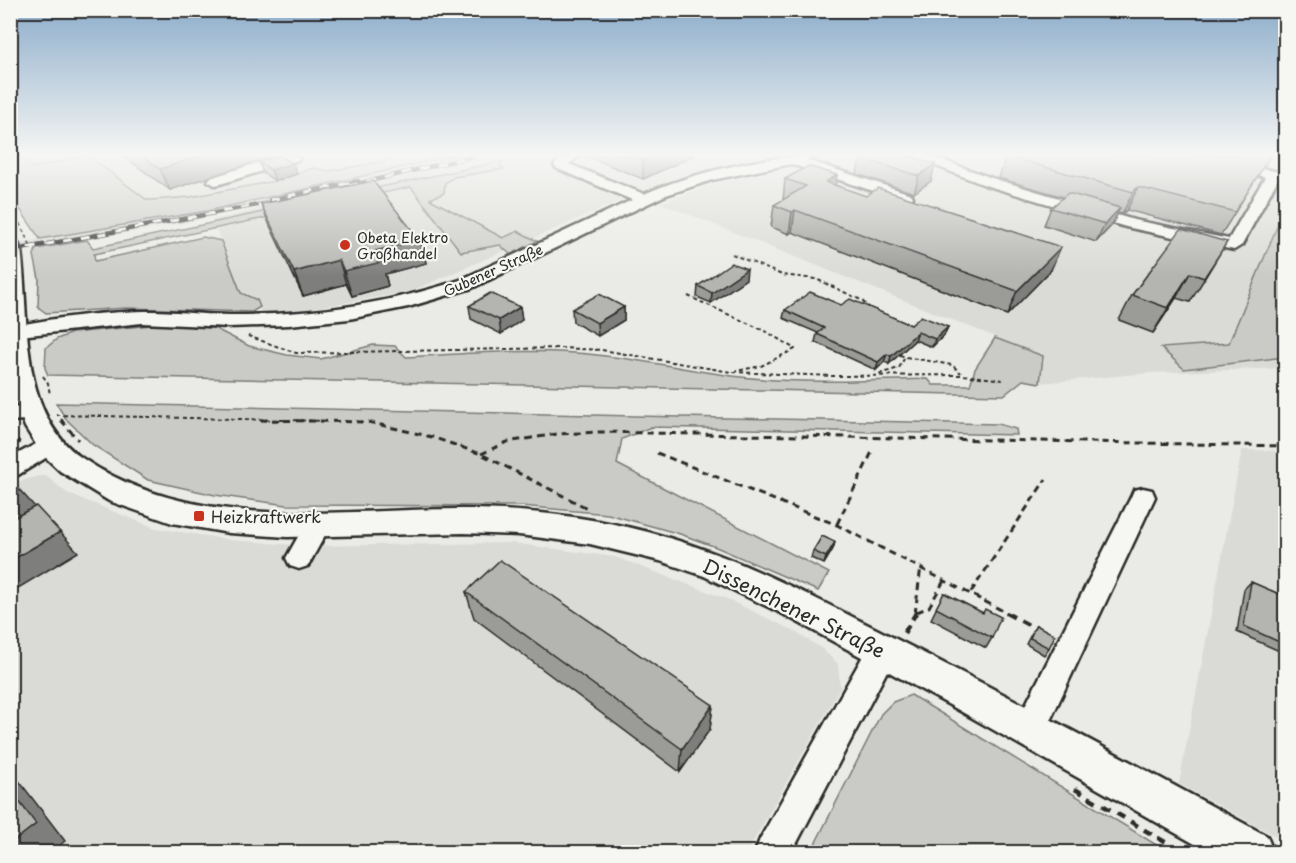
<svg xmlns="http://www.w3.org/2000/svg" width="1296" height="863" viewBox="0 0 1296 863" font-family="'Playpen Sans',sans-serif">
<rect width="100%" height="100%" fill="#eaeae6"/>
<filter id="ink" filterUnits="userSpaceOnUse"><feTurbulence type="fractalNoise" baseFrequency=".0167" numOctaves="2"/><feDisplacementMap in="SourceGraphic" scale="12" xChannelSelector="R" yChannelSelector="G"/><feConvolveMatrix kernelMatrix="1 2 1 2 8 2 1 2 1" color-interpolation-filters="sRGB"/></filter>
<g filter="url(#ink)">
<path fill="#dadad6" d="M11,155H484L183,223L11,253V245L40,239L11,196Z
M489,155H785L654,186L409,292L307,309L263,313L241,293L212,220Z
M841,155H1285V368L1149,373L1040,383L1043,356L660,203L712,184Z
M1242,450L1285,451V841L1179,784Z
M39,476H46L67,493L155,528L231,540L306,546L511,543L615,557L727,599L794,631L821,648L838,664L840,688L747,852H11L10,486L20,481Z"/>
<path fill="#cacac7" stroke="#7a7a79" stroke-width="1.5" d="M10,155H19L33,168L87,155L147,200H152L190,197L275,181L313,168L329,171L370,164L387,160L393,155H457L207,211L40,239L11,196Z
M503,161L500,166L504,169L454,177L445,183L444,193L430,199L503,238L518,231L537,241L511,255L500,245L461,252L411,187L94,254L95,261L203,237L221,241L241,293L257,300L260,307L252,312L127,308L46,313L38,307L39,279L34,255L36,249L87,240L93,248Z
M1285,207V357L1184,369L1161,348L1229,343Z
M161,324L214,328L249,346L287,355L321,359L373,345L395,346L406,357C462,354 518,349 574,353C627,356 679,369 732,376C796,384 863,381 928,379L933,385H970L975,369L995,338L1043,356L1040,383L1023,380L1004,395L48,375L45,368L46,348L57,339L72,333Z
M56,403L998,424L1016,429L1017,435L651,427L622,439L617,464L829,573L818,591L716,547L680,534L608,514L521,506L287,505L215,495L148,480L93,445L66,419Z
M911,695L1168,852H811L881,714L893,702Z"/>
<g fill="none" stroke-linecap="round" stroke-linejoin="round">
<g stroke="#2b2b2b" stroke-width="5">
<path id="minor" d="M283,155L300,157L298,160L220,184L215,185L208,181L210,178Z
M564,155H580L569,164L644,194C691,173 768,155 819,155L807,160L911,194L913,197L911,200H901L791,164L712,180L666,195L472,288L408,307L349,319L289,325L229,327L142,323L10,337V327C50,318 111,311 152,311C178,311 204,315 230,315C308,315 385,305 460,280L632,200L556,168L554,165Z
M908,155H928L995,179L1134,220L1229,239L1265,177L1187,158L1186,155H1210L1278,172L1280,175L1242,245L1234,250L1126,227L985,185Z
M10,407L41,409L44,414L41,419L10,421Z
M49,437L57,439L60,445L57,451L18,475L10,477V458Z
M1143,488L1152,490L1155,497L1041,740L1030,745L1019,740L1014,729L1019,718L1131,497L1134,490Z
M317,516L326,519L330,526L308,566L299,569L290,566L286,558L308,519Z
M883,637L894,640L898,650L792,852H755L760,839L872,640Z"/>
</g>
<g stroke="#2b2b2b" stroke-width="5">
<path id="major" d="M10,239L17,241L21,250C30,318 17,413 82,458C194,534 335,509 462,509C525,509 587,516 648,532C736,555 815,598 896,639C1021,702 1144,769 1267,836L1273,852H1209L955,708L783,614L704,576L660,561L590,544L519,535L463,533L287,537L229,533L172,523L109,501L60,471L42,454L25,427L10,383Z"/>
</g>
<path stroke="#2b2b2b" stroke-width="2" stroke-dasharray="4 3" stroke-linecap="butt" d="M10,204L31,247
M732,254L782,275L816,279L861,300L871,309
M688,296L767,332L795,349L761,366L736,371
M248,336L296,353L560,348L602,350L731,372L833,376L963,375L1003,380
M906,357L952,365L961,373
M879,374L899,368L905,357L898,354
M43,376L48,383L50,395
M56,415L327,421
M61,419L63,421"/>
<path stroke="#2b2b2b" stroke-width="3" stroke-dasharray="7 5" stroke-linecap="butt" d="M61,420L78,440
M260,420L368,422L432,437L481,454L589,509
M12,429L20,444
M10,444L17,439
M657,453L837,525L1009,614
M481,454L507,442L557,434L600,432L1286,446
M837,524L873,450
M971,592L1046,479
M917,612L929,607L945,579
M915,614L921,566"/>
<path stroke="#2b2b2b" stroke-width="4.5" stroke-dasharray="9 7" stroke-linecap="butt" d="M1006,613L1038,630
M904,633L916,613
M1075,789L1182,852"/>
<use href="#minor" fill="#f6f6f2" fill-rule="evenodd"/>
<use href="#major" fill="#f6f6f2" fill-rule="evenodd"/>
<g stroke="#2b2b2b" stroke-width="4.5">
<path id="rail" d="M349,186L478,155
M270,200L358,181
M10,251L279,201"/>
</g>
<use href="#rail" stroke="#f6f6f2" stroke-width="3" stroke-dasharray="9" stroke-linecap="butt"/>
</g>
<path fill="#9b9b98" stroke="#2b2b2b" stroke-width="1.5" d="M122,155H267L268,157L170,190Z
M584,155H695L643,179Z
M864,155L931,181L914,193L857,174L860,158Z
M1006,156H1270L1221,235L1127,210L1122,214L1118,213L1112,225L1096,242L1044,225L1051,208L1064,197L999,178Z
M259,162L297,174L275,181L263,173Z
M837,175L835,185L1051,270L1007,315L792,232L789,234L771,227L774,205L783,200L785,179Z
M261,204L420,240L426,263L385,274L388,286L352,296L346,284L303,296L270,226Z
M1227,242L1190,302L1176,298L1153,333L1119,320L1132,295Z
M746,279L711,303L697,297L698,286Z
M841,305L911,325L948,327L945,334L932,347L915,340L889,364L884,362L876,370L815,342L817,334L818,333L783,318L785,310Z
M469,306L520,307L522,320L501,334L471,319Z
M624,307V320L598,336L573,322L572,309Z
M835,542L833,549L824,564L811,558L813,551Z
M1251,582L1286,597V654L1237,632L1244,589Z
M466,592L713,705L710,729L680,772L474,618Z
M944,593L983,613L992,638L986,648L931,619Z
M1036,625L1049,648L1044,655L1026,644Z"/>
<path fill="#7e7e7c" stroke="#2b2b2b" stroke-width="1.5" d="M202,155H267L268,157L170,190L160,169Z
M656,155H695L643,179V161Z
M293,163L297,174L275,181L271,170Z
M935,164L931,181L914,193L919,176Z
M837,175L833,197L826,182Z
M1138,187L1127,210L1122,214L1133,192Z
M1120,208L1112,225L1096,242L1105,224Z
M795,210L792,232L789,234L792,212Z
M420,240L426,263L385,274L388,286L352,296L344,271L375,251Z
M1061,247L1051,270L1007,315L1017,291Z
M339,260L346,284L303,296L294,272Z
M747,269L746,279L711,303L712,293Z
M1190,273L1176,298L1153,333L1168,308Z
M520,307L522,320L501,334L499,320Z
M624,307V320L598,336L597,323Z
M948,327L945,334L932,347L935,339Z
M918,332L915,340L889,364L891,356Z
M887,354L884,362L876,370L878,362Z
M17,487L35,507L10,520V490Z
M60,532L78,552L10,593V561Z
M835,542L833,549L824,564L826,557Z
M713,705L710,729L680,772L682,749Z
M10,771L13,773L65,841L52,852H10Z"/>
<path fill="#b4b4b1" stroke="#2b2b2b" stroke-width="1.5" d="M141,155H202L160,169Z
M628,155H656L643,161Z
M864,155H905L935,164L919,176L860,158Z
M1008,155H1267L1270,156L1235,212L1138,187L1133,192L1006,156Z
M280,156L293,163L271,170L259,162Z
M808,166L837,175L826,182L866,196L878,188L1061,247L1017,291L795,210L792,212L774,205L806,186L785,179Z
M373,181L420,240L375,251L382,262L344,271L339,260L294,272L261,204Z
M1068,193L1120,208L1105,224L1051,208Z
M1181,229L1227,242L1204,278L1190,273L1168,308L1132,295Z
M731,263L747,269L712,293L698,286Z
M810,292L841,305L850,299L911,325L921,316L948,327L935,339L918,332L891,356L887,354L878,362L817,334L824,328L785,310Z
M490,293L520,307L499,320L469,306Z
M599,294L624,307L597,323L572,309Z
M10,481L17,487L10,490Z
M36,506L60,532L10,561V520Z
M822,536L835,542L826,557L813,551Z
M500,560L713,705L682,749L466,592Z
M1251,582L1286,597V645L1244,626Z
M944,593L983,613L985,609L1001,617L992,638L936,608Z
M1036,625L1055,635L1049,648L1030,638Z
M10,789L36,824L10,844Z"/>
</g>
<linearGradient id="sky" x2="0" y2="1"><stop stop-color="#8bacca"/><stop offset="0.56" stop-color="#f6f6f4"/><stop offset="1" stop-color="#f6f6f4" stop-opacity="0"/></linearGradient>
<rect width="1296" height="276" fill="url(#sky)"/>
<g fill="#c8321e" stroke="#f6f6f2" stroke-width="2">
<circle cx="345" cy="245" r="6"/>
<rect x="193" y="510" width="12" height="12" rx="3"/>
</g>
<g text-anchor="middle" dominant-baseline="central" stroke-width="4.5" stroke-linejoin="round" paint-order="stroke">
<g font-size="14" fill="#2b2b2b" stroke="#f6f6f2" text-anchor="start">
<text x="357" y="237">Obeta Elektro<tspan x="357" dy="16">Großhandel</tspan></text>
</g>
<g font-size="14" fill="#2b2b2b" stroke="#f6f6f2">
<text transform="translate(493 270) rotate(-24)">Gubener Straße</text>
</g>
<g font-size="16" fill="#2b2b2b" stroke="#f6f6f2" text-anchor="start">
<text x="211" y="516">Heizkraftwerk</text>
</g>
<g font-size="20" fill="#2b2b2b" stroke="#f6f6f2">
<text transform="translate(794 608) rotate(26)">Dissenchener Straße</text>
</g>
</g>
<rect width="1296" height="863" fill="none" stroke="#f6f6f2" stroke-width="36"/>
<rect x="18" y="18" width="1260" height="827" fill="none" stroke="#2b2b2b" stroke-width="2" filter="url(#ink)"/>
</svg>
